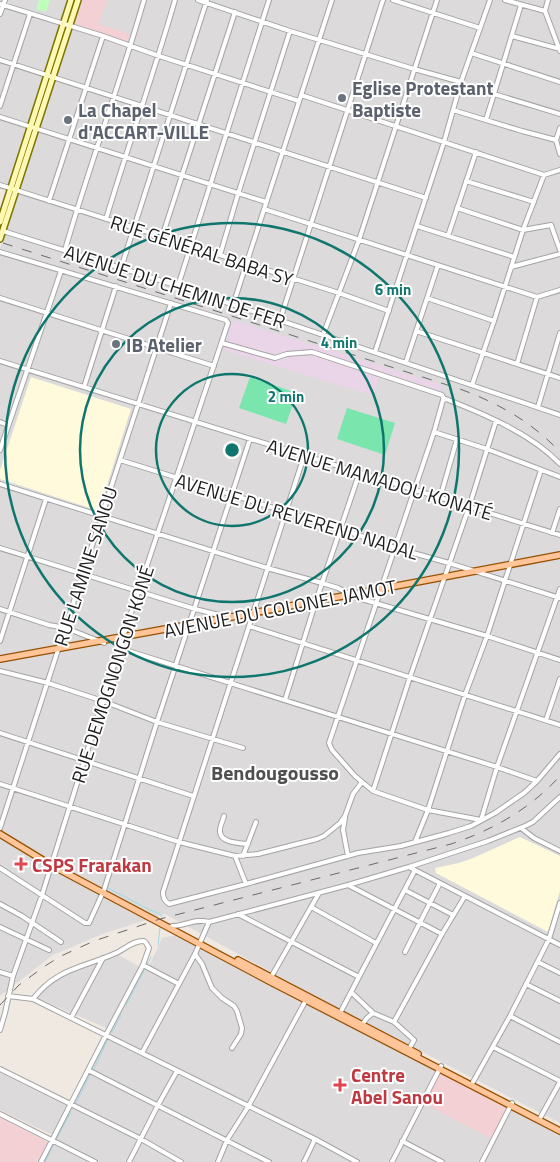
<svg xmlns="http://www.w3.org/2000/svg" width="560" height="1162" viewBox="0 0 560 1162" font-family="'Titillium Web',sans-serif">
<rect width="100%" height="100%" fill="#f0e9e2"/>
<path fill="#dcdadb" d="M0,0H560V1123L339,1009L165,914L105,933L53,955L0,996V249L17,195L0,189Z
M177,935L560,1133V1162H44L57,1137L0,1110V1072L71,1107L111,1030L37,998L43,985L74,967L117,954L147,971L162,938Z"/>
<path fill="#f2d0d3" d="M82,0H107L99,24L130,34L127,42L74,24Z
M441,1071L509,1106L492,1139L425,1104Z
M0,1117L53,1145L44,1162H0Z"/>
<path fill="#e9d4e8" d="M233,320L442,385L438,395L379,376L374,396L224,350Z"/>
<path fill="#fffadc" d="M31,377L131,409L99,511L0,479V470Z
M520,837L560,856V891L548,932L436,873L435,868L459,863L473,858Z"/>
<path fill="#bffebb" d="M39,0H50L46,12L36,9Z"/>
<path fill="#7ae5ad" d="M250,377L297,393L286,424L239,408Z
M347,408L395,423L385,455L337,439Z"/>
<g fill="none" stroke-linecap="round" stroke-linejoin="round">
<path stroke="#9fdbe1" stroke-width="1" d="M108,888L150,910L160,914L162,917
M158,945L160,928
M147,965L151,957
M126,1005L145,969
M112,1032L121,1015
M94,1069L108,1039
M75,1105L90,1075
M56,1140L71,1112
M45,1162L53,1146"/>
<g stroke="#a4a4a4" stroke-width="6">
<path id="minor" d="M198,0L290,31L414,69L461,82
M393,0L480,28
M505,0L545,11
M548,0L545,11L560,51
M0,4L103,36L159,56L299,101
M0,14L5,0
M512,36L560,49
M471,53L560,82
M0,60L426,198
M494,94L560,114
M301,95L544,175L560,170
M0,106L30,14
M453,110L522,131L556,140
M0,117L266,202
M486,120L521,5
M560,128L556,140L560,154
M466,181L534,202
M0,185L339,293L389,311
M49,201L103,36
M457,208L523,230L551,225L560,250
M264,209L537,297L560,290
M106,219C128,146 154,73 175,0
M417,226L514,257
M3,231L178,286L560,415
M448,236L476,152
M162,237L235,12
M65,250C89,166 120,84 144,0
M0,252L226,320L228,323L122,640L42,895L13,976L5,1013L0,1030
M220,255L238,194L290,31
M511,267L560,254
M121,268L207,0
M178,286L269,0
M0,298L214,366
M427,298L494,321
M233,305L332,0
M280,320L383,0
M416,331L560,378
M323,335L359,240L437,0
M222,343L275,358L287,354L312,352L442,395L444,399
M375,352L444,142L461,82L490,0
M0,361L560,535
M406,362L438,265
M517,364L537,297
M472,385L494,321L523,230L544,175
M84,387L116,286
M538,407L560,333
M0,422L8,425
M434,432L487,449L560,477
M0,450L61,271
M304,456L163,892C163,898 164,900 169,904L246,884L358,853L401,846L449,833L471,826L495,813L524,793L537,781L560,754
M120,460L341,529L395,548L449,563L560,598
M560,464C532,434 484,414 446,399L443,400L434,432L329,743L332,750L355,776L373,791L428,810L481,820L497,767L560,589
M0,484L267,568L322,583L338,588L355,597L487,636L560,660
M440,498L457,439
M552,533L560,509
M0,548L195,609L227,617
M0,609L49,625L66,628L104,643
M249,626L560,725
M0,641L46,499
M119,648L497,767L537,781
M0,671L48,683L103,701L157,722L243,748
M285,700L316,601L359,474
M546,720L560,679
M0,733L193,796
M0,784L179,842L235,856L258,854L317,839L324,836L340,823L345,816L353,794L362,782
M373,791L410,677L469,507L496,421
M224,816C223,821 219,827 220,832C221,843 239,843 248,844
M345,818L343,830L348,856
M0,828L171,303
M521,828L534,838L560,851
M415,842L428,810L465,695L487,636L541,470
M235,856L246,884
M243,856L256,822
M409,867L560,945
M0,868L85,923H89L104,890L157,722L250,439
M348,885L442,934
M405,890L453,915
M0,904L22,916L61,942
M311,907L376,943
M238,914L359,977
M172,926C185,926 196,918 209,922L348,885L409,867L488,841L525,826L533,822L560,797
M0,927L49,950
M405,952L440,883
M195,954L202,964L212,988L222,998L234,1006L237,1011L242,1028L241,1034L232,1048
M538,962L560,973
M143,965L179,984
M0,972L13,976
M270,979L319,893
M526,984L560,1001
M351,992L373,1013L394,1022
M8,996L33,999L315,1139L357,1162
M33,999C57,968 83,968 116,953C125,949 134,940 144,941L146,943L149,948L143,965L106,1035L41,1162
M339,1015L415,870
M510,1016L560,1042
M71,1018L103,958
M361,1026L367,1018L373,1013
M493,1047L560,1081
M408,1051L414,1040L394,1022L442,934L465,896
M142,1053L195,954L209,922
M0,1069L141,1139L181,1162
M88,1070L269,1162
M473,1082L510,1016L549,939L560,903
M0,1114L95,1162
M539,1120L560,1082
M402,1141L442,1162
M129,1162L158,1105L177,1071
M218,1162L227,1140L248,1107L306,1000
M304,1162L315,1139
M392,1162L441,1066
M482,1162L512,1103"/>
</g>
<g stroke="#797600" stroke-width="8">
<path id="secondary" d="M0,222L71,0
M0,239L78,0"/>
</g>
<g stroke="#975000" stroke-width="8">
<path id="primary" d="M0,659L253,613L560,555
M0,834L51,865L269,981L560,1131
M238,960L418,1054"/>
</g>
<use href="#minor" stroke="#fff" stroke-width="4"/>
<use href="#secondary" stroke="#fef8b2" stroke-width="5"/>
<use href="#primary" stroke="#ffc498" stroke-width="5.5"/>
<path stroke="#6b6b6b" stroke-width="1" stroke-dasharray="10 10" stroke-linecap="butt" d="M3,243L460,389C498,403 532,422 560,452
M0,1005L19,985L45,966L61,956L94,941L160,919L451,844C493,830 530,809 560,776"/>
</g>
<g fill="none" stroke="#0f766e" stroke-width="2.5">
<circle cx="232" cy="450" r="76"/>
<circle cx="232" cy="450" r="152"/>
<circle cx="232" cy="450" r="227"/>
</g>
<g fill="#6b7280" stroke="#fff" stroke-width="2">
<circle cx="342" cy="98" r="5"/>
<circle cx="68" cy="120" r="5"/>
<circle cx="116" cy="344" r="5"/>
</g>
<g fill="#e0444e" stroke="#fff" stroke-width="2">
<path d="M18.5 856.5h5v5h5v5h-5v5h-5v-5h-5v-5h5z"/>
<path d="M337.5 1077.5h5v5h5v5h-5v5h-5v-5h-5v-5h5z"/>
</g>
<g text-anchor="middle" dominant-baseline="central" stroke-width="4" stroke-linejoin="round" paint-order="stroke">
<g font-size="19" font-weight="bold" fill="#5b616d" stroke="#fff" text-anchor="start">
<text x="352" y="87">Eglise Protestant<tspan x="352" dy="22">Baptiste</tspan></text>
<text x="78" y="109">La Chapel<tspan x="78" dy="22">d'ACCART-VILLE</tspan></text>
<text x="126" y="344">IB Atelier</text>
</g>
<g font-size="19" fill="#1d1d1d" stroke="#fff">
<text transform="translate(202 250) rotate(18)">RUE GÉNÉRAL BABA SY</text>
<text transform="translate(175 286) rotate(18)">AVENUE DU CHEMIN DE FER</text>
<text transform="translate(380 479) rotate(17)">AVENUE MAMADOU KONATÉ</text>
<text transform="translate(297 516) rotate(17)">AVENUE DU REVEREND NADAL</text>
<text transform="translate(85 566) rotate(-72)">RUE LAMINE SANOU</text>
<text transform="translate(280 608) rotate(-11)">AVENUE DU COLONEL JAMOT</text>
<text transform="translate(112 674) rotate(-72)">RUE DEMOGNONGON KONÉ</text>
</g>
<g font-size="19" font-weight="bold" fill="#be3a42" stroke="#fff" text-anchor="start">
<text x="32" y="864">CSPS Frarakan</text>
<text x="351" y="1074">Centre<tspan x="351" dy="22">Abel Sanou</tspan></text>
</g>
<g font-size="20" font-weight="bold" fill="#505050" stroke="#fff">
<text x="275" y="772">Bendougousso</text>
</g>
</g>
<circle cx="232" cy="450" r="8" fill="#0f766e" stroke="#fff" stroke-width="2.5"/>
<g font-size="15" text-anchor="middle" font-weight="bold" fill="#0f766e" stroke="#fff" stroke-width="4" stroke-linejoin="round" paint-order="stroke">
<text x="393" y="295">6 min</text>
<text x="339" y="348">4 min</text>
<text x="286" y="402">2 min</text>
</g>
</svg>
